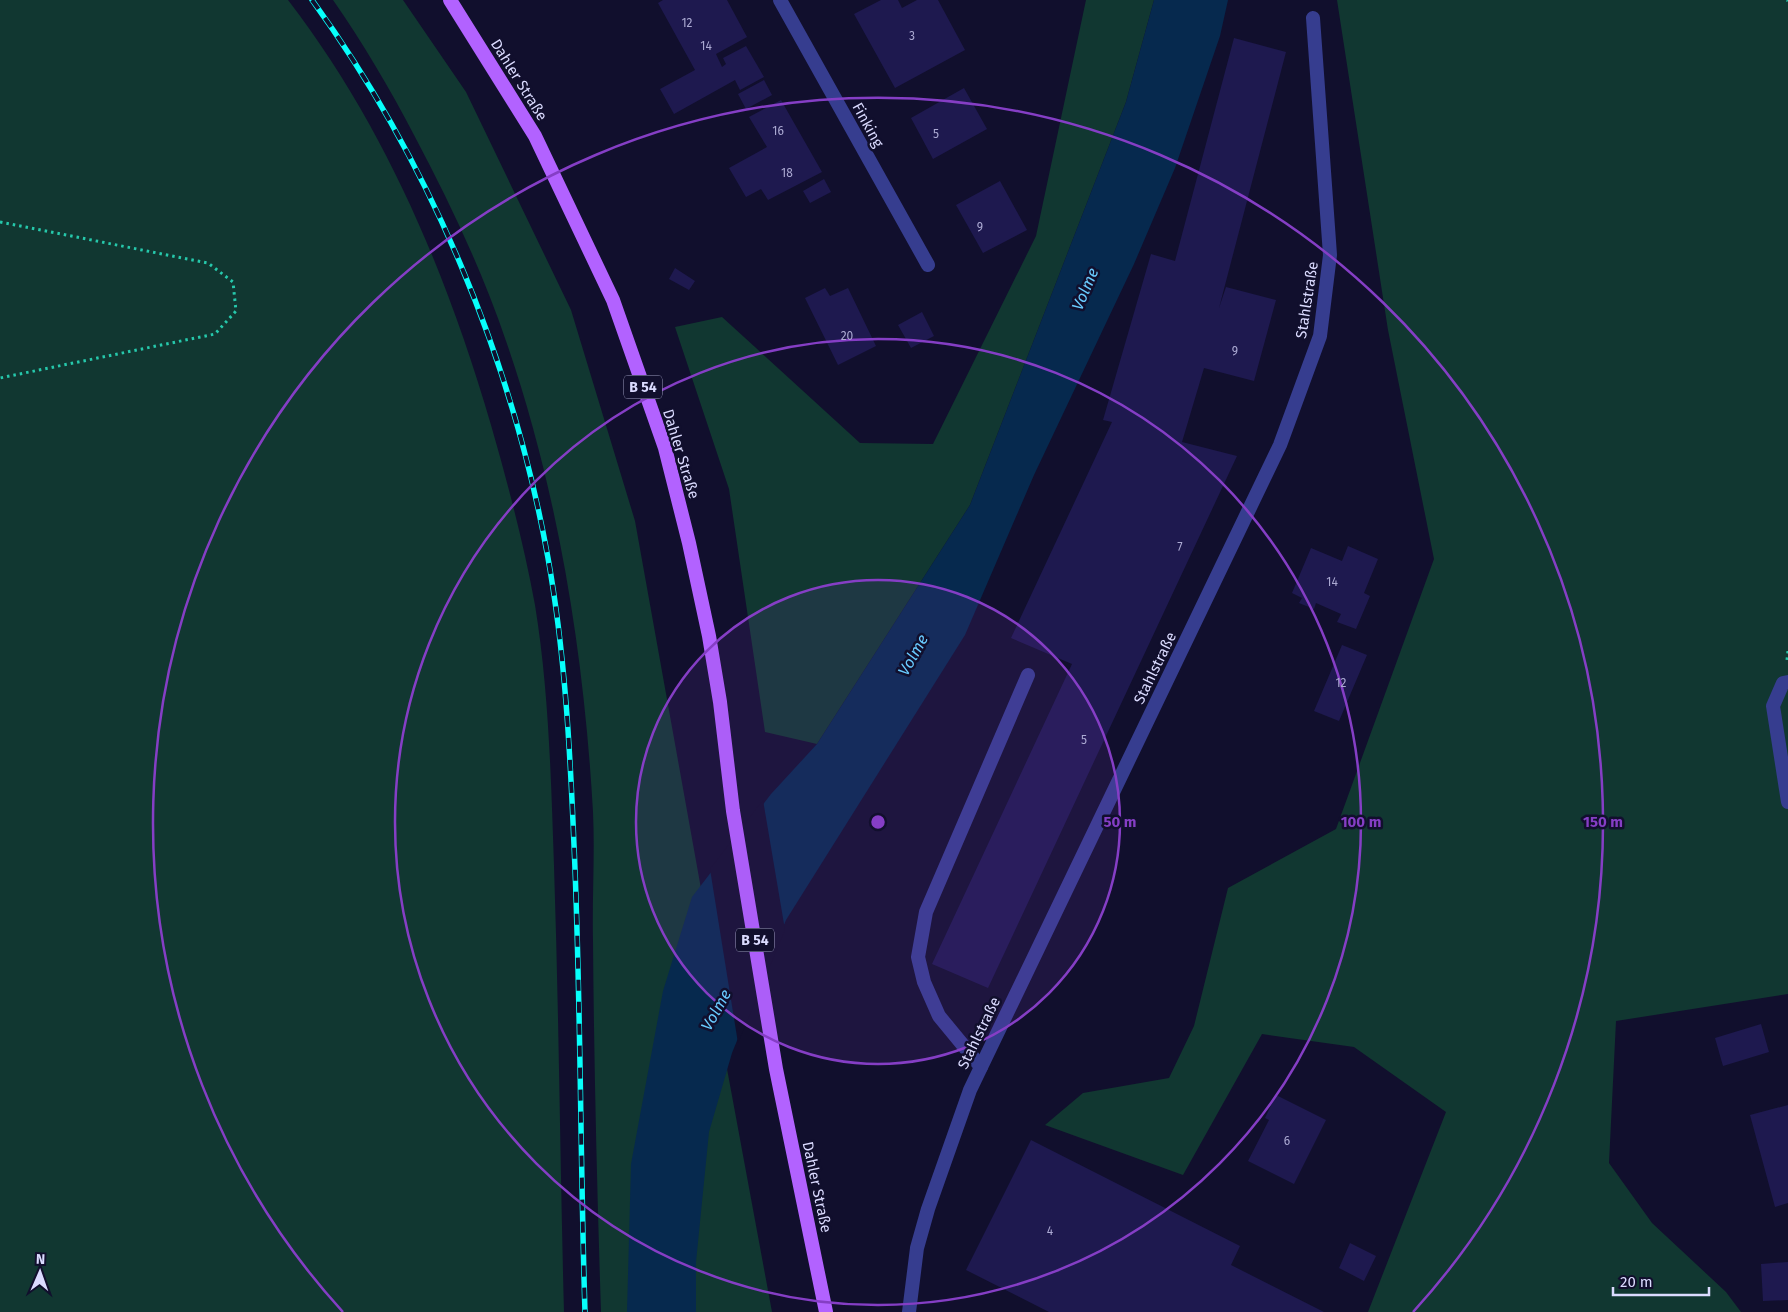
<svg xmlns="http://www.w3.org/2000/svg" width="1788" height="1312" viewBox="0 0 1788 1312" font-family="'Fira Sans',sans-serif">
<rect width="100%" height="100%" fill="#110f2d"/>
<path fill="#113731" d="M0,0H288C385,126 447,274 491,425C508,484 524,545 535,605C549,691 551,779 554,866C559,1014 560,1163 564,1312H0Z
M333,0H403L466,92L571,310L635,521L707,922L725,1058L772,1312H601C597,1189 594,1065 593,942C592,899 595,855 593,812C584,653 558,491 506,341C482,270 449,201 414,135C390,89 363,43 333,0Z
M1086,0H1154L1126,102L970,505L817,744L765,732L729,489L675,327L722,317L860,443L933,444L1036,236Z
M1337,0H1788V994L1616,1021L1609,1163L1652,1223L1726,1292L1741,1312H1368L1446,1112L1354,1047L1262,1034L1183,1175L1045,1125L1083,1093L1169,1078L1194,1026L1228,888L1336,829L1434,559L1388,330Z"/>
<path fill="#06294e" d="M1154,0H1228L1220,36L1175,168L1134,264L1034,475L965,635L786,920L732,1053L709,1132L696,1262V1312H627L631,1164L663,991L692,897L771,794L817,744L970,505L1126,102Z"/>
<path fill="#110f2d" d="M763,800L785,930L738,1043L710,869Z"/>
<path fill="#1e194f" d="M663,0H727L747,37L716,54L722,67L726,64L723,58L746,46L764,77L740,90L735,80L674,114L660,89L695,70L658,3Z
M881,0H898L902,8L917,0H938L965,50L895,88L854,14Z
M1234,38L1286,52L1219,308L1226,287L1276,300L1254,381L1204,368L1182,442L1237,456L988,988L932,964L1072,664L1011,638L1112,422L1103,420L1151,254L1175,261Z
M764,80L772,95L746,109L738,94Z
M964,88L987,129L933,159L911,118Z
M781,100L822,172L768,200L761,189L746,197L729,168L767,147L749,117Z
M824,179L831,192L810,203L803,191Z
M1000,181L1027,230L983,253L956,205Z
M675,268L695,281L689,290L669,279Z
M825,288L830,296L848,288L876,346L838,365L805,298Z
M922,312L934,336L911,348L898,325Z
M1348,546L1378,559L1364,593L1370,596L1356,629L1337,622L1341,614L1316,603L1314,609L1299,603L1302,598L1292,593L1311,548L1342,561Z
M1342,645L1367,655L1339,721L1314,711Z
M1761,1024L1769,1052L1723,1066L1715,1038Z
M1276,1095L1326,1120L1294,1184L1248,1161L1269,1120L1265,1118Z
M1788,1105V1203L1775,1207L1750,1115Z
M1031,1140L1240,1246L1231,1265L1324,1312H1049L966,1270Z
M1350,1243L1376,1256L1364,1281L1339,1268Z
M1788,1262V1300L1763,1301L1761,1264Z"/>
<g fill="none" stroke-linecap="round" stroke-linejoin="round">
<path stroke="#26c8ab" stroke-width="3" stroke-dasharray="2.5 4" stroke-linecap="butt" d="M1787,0L1788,1
M0,222L208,263L233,282L236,311L215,334L0,378
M1787,660L1788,651"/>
<path stroke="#363d8f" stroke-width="14" d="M981,1067L939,1016L924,982L918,957L926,912L1028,675"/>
<path stroke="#363d8f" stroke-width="14" d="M780,0L928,265
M1788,682L1783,683L1773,706L1788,802
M909,1312L917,1248L928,1209L970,1090L1280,445L1320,336L1330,255L1313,18"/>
<path stroke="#b262ff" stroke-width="14" d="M450,0L535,136L613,300L665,448L689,543L709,636L720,702L733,811L776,1069L826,1312"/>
<g stroke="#07fffb" stroke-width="5.5">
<path id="rail" d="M312,0C431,164 512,359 548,558C565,653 570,749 574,845C581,1001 580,1156 585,1312"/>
</g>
<use href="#rail" stroke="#110f2d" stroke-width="4" stroke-dasharray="11" stroke-linecap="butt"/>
</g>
<circle cx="878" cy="822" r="242" fill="#853ec5" fill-opacity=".12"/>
<g fill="none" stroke="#853ec5" stroke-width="2.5">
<circle cx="878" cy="822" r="242"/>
<circle cx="878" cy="822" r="483"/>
<path d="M343 1312A725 725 0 1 1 1413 1312"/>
</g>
<g text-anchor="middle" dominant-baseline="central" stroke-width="5" stroke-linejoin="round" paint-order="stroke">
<g font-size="12" fill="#acaad3">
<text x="687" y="23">12</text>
<text x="912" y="36">3</text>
<text x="706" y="46">14</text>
<text x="778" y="131">16</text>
<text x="936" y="134">5</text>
<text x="787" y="173">18</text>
<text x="980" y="227">9</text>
<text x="847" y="336">20</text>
<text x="1235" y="351">9</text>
<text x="1180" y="547">7</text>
<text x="1332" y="582">14</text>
<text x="1341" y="683">12</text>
<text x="1084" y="740">5</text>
<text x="1287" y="1141">6</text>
<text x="1050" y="1231">4</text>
</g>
<g fill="#110f2d" stroke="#9e9ec0" stroke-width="1">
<rect x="624" y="375.5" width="38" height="23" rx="4"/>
<rect x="736" y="928.5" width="38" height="23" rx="4"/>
</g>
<g font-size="14" font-weight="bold" fill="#dbdbff">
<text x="643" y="387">B 54</text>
<text x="755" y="940">B 54</text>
</g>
<g font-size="15" fill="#dbdbff" stroke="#110f2d">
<text transform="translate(519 80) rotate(58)">Dahler Straße</text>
<text transform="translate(868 125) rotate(61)">Finking</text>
<text transform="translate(1307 300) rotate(-81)">Stahlstraße</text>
<text transform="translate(681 454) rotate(73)">Dahler Straße</text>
<text transform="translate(1155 668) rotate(-64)">Stahlstraße</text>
<text transform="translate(979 1033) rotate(-64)">Stahlstraße</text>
<text transform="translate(817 1187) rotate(78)">Dahler Straße</text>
</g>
<g font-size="16" font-style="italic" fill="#69cbff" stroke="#110f2d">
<text transform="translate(1085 289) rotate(-67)">Volme</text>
<text transform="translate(913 655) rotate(-61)">Volme</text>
<text transform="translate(716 1010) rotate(-61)">Volme</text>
</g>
</g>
<circle cx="878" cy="822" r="8" fill="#853ec5" stroke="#110f2d" stroke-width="2.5"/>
<g font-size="15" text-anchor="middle" font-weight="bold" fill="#853ec5" stroke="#110f2d" stroke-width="5" stroke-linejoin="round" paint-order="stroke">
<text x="1120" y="827">50 m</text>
<text x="1361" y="827">100 m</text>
<text x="1603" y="827">150 m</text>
</g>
<g transform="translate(40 1272) rotate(2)" stroke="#110f2d" stroke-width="4" paint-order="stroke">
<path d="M0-4L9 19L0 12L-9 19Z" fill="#dbdbff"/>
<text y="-8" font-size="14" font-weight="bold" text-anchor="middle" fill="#dbdbff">N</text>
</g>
<path d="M1613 1287v8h96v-8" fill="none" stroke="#dbdbff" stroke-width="2.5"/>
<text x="1620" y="1287" font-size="15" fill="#dbdbff" stroke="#110f2d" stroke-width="4" paint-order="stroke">20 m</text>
</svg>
